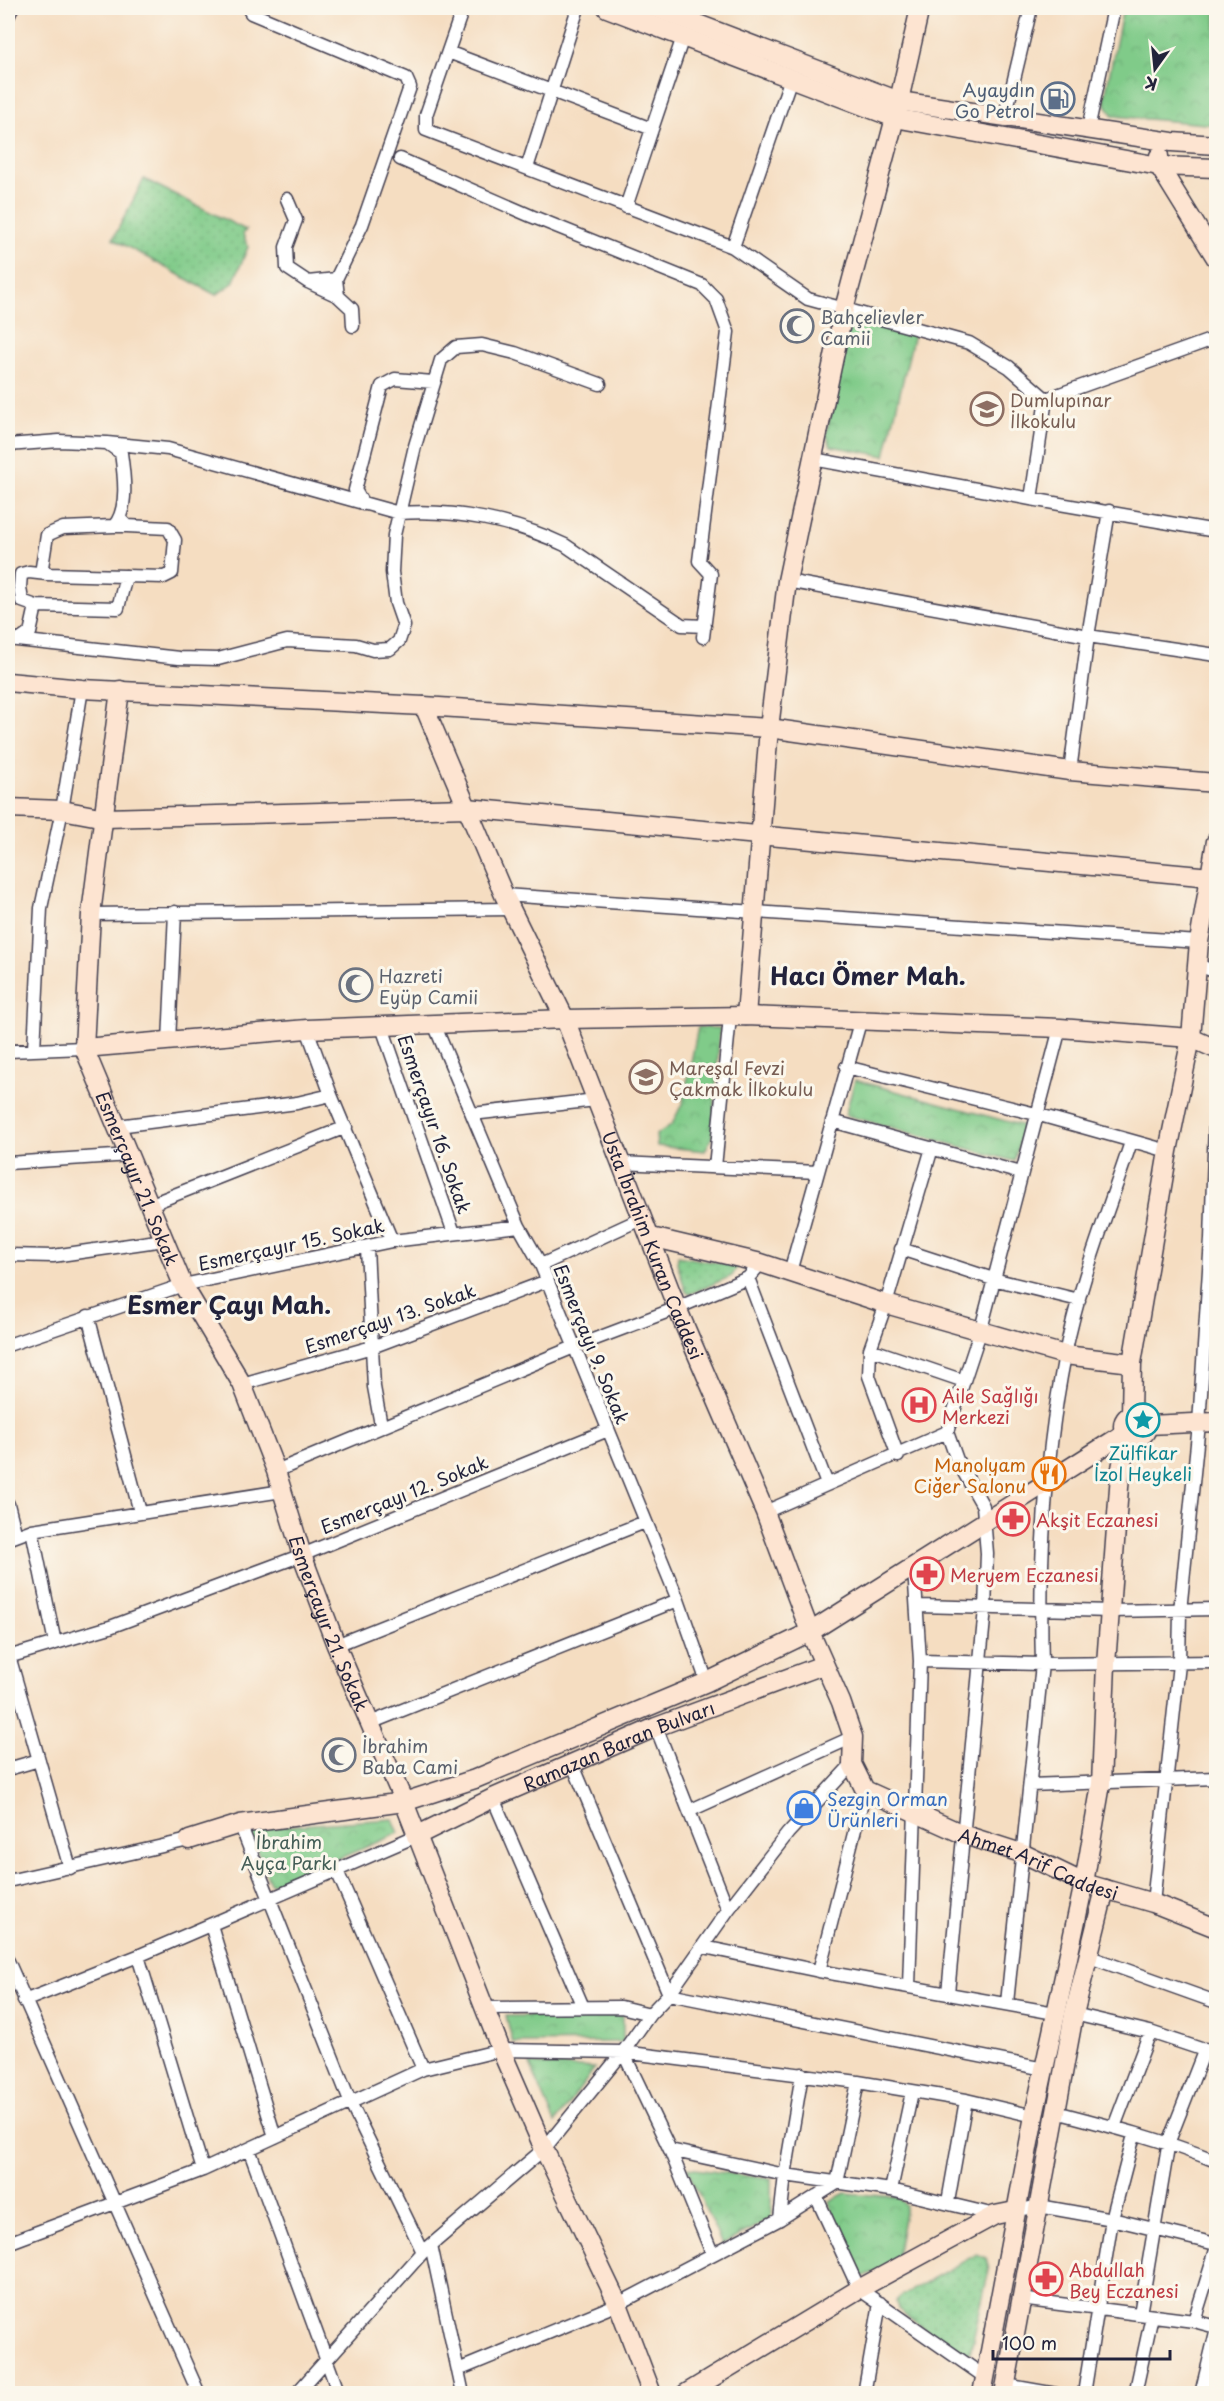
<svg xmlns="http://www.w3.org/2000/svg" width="1224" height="2401" viewBox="0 0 1224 2401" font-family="'Playpen Sans',sans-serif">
<defs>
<pattern id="grass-dots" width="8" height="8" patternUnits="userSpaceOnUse" patternTransform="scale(1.5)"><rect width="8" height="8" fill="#80cb89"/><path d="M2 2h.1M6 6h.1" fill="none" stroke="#6eae77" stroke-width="1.8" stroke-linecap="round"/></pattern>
<pattern id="park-crowns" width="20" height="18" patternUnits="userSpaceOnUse" patternTransform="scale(1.5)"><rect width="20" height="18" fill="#80cb89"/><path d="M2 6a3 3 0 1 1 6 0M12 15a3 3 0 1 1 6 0" fill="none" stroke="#6eae77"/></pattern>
</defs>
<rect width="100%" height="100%" fill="#fbf7ec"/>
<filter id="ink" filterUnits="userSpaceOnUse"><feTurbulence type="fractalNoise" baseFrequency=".0167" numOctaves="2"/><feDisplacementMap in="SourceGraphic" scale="12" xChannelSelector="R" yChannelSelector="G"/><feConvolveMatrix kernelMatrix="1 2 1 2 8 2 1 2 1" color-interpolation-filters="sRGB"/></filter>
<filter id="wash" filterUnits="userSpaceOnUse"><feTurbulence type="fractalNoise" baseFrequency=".008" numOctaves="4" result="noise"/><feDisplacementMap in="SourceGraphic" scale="24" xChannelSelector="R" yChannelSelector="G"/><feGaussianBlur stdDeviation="1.35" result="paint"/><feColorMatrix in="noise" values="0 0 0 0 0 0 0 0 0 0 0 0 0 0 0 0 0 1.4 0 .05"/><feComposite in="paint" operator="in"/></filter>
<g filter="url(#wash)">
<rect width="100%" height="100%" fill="#f5ddc1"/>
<path fill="url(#grass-dots)" stroke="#517662" stroke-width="1.5" d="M144,179L246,230L243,234L248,247L233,283L216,295L113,239Z
M678,1256L738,1266L732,1276L690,1294L686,1292L677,1263Z
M977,2254L986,2258L989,2270L970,2353L961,2357L898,2309L896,2301L901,2296Z"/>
<path fill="url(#park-crowns)" stroke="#517662" stroke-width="1.5" d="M1123,8H1216V125L1113,116L1104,101Z
M851,319L914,334L885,456L831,446L826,434Z
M698,1027L720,1028L712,1137L705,1151L657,1146L656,1135L672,1124L683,1102Z
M855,1080L1024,1126L1014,1161L845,1115Z
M393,1819L399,1833L276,1885L270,1883L250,1833L254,1828Z
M623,2015V2042L513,2043L506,2016Z
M530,2064L595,2068L555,2123Z
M687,2168L771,2179V2218L722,2245Z
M845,2193L898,2197L906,2206L896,2263L859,2278L831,2210L830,2201Z"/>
</g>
<g filter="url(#ink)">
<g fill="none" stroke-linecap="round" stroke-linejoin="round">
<g stroke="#423e4f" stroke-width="15">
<path id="street" d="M248,8L251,13L406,78L410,87L362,225L336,279L338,296L352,309L353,326
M463,8L426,115V130L733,247L808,299L969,343L1009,367L1046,399L1216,338
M8,17L12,8
M448,52L652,129L626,207
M1005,117L1031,8
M652,129L683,37
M1088,129L1114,8
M400,159L531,216L702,285L716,299L728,332L699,561L711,574L703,637
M527,168L578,8
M287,199L296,220L286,247L287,268L308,282
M733,247L791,78
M336,279L308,282L338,296
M1046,399L1031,499L1216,531
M107,443L168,449L399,513C455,509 515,521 565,545L682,625L705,626
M8,445L59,441L107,443L121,453C124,474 129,509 114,526H127L120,519
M813,459L1031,499
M363,504L355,490L382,386L395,379L433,382
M114,526L63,528L47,535L42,567L47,574L164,577L172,573L175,540L168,528L127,526
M47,574L29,572L21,574L20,587L22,601L36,606L118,608L126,576
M787,581L1088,636L1216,655
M8,639L179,658L218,659L287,641L356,645L373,650L390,649L399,641L404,626L396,603L392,572L394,535L415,446L441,360L456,347L482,345L515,353L600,384
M20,640L30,633L36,606
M1070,771L1088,636L1109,511
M504,895L1199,942
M91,914L511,909
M1198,965L1216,972
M434,1024L519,1226L541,1265L678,1600L707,1682
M382,1027L454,1233
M307,1029L331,1095L392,1241
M169,1042L175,912
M34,1049L41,908L62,810L82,689
M8,1051L84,1048
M846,1067L1036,1114L1168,1151
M472,1114L596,1100
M832,1121L1021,1173
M118,1126L297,1103L331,1095
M8,1163L130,1155
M620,1163L818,1172
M715,1167L730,1017
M149,1205L346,1127
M367,1248L374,1387L381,1425
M901,1249L993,1279L1079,1300
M8,1255L53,1256L164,1240
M541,1265L643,1218
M790,1272L860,1022
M748,1278L827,1484
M88,1316L140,1512
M8,1345L183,1285L392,1241L519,1226
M870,1349L964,1381
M242,1384L372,1347L547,1281
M898,1456L869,1376L870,1349L886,1304L932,1148
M276,1471L574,1347L677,1308L748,1278L761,1263
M8,1504L16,1536
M765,1512L947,1432
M32,1530L55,1643
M8,1539L32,1530L282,1491
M918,1606L1111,1611L1216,1609
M336,1645L645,1522
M9,1656L70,1868
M8,1657L110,1627L302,1555L608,1430
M920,1661L1042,1664L1216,1662
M370,1723L678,1600
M656,1727L728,1910
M573,1765L669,1994L1044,2069
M8,1769L39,1760
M1030,1785L1216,1778
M493,1798L583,2007
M691,1810L853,1737
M240,1824L351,2104L423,2252L544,2149L623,2052L650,2014L669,1994L728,1910L788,1833L852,1764
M337,1871L423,2069
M8,1881L189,1840
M1153,1903L1179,1664L1180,1611L1199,1424L1211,1239L1216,1094
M211,1925L275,2137
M704,1947L819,1971L1055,2013
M138,1956L203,2170
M1087,1956L1216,2002
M8,1961L199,2394
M819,1971L865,1790
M909,1986L920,1661L914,1568
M948,1993L985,1609L987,1553L983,1506L957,1460L947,1432L981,1329L1060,1028
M24,2001L138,1956L416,1836
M1007,2003L1042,1664C1039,1561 1045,1456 1065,1355C1079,1283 1108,1212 1131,1142
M485,2008L621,2007L650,2014
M1074,2014L1150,2032L1216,2054
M623,2052L670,2150L712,2253
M1056,2112C1110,2126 1164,2140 1216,2161
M1114,2127L1150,2032
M249,2149L339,2394
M670,2150L785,2175L891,2190L995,2215
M891,2190L912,2092
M816,2196L859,2289L985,2377
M948,2202L966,2100
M1015,2211L1039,2206L1112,2219L1216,2244
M780,2219L785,2175L802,2074
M8,2243L203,2170L423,2069L501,2050L623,2052L858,2082L966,2100L1034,2116
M431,2245L463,2394
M1020,2299L1194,2321L1216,2327
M1140,2314L1169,2141L1205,2049
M1194,2321L1216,2250
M458,2370L618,2304L780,2219L837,2183L858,2082
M1006,2385L1056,2394
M296,2394L423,2252
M864,2394L880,2303
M1084,2394L1112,2219L1134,2135
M1135,2394L1152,2316
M1201,2394L1216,2332"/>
</g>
<g stroke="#423e4f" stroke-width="21">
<g id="secondary">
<path d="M607,8L895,118L1159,166L1216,168"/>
<path d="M656,8L899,101L1172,142L1216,145"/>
<path d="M1159,156V166L1216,258"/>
<path d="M8,682L82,689L424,706L769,728L1070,771L1216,783"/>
<path id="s1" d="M120,690L91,914L84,1048L183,1285L242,1384L276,1471L302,1555L336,1645L404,1802L501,2050L544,2149L618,2304L652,2394"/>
<path id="s2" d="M424,706L504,895L565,1019L677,1308L765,1512L810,1632L841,1702L853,1737L852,1764L865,1790L965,1835L1024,1854L1084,1883L1153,1903L1216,1928"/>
<path d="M8,808L62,810L105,818L467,808L1211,877"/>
<path d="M746,1016L769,728L787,581L844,309L895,118L920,8"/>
<path d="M84,1048L307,1029L565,1019L746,1016L1060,1028L1191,1038L1216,1049"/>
<path d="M651,1237L761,1263L886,1304L1065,1355L1132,1363"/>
<circle cx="1135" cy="1426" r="12"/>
<path d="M1131,1415L1132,1363L1168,1151L1191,1038L1199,942L1216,841"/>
<path d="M1148,1425L1216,1422"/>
<path id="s3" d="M416,1836L493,1798L656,1727L823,1665"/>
<path d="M189,1840L240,1824L404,1802L475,1779L707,1682L810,1632L1125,1433"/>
<path d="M685,2394L859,2289L995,2215L1015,2211"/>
<path d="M982,2394L1034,2116L1084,1883L1101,1784L1106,1664L1120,1474L1127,1436"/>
<path d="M1004,2394L1074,2014L1105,1889"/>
</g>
</g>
<use href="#street" stroke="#fff" stroke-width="12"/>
<use href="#secondary" stroke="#fde4d1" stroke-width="18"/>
</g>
</g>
<defs>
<g id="fuel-ring" transform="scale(1.725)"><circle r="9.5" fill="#fbf7ec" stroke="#5c6f8a" stroke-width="1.5"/><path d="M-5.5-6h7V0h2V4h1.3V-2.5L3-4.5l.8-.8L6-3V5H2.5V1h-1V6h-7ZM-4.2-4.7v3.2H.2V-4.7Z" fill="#5c6f8a"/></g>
<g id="mosque-ring" transform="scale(1.725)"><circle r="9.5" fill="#fbf7ec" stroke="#6b7280" stroke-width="1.5"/><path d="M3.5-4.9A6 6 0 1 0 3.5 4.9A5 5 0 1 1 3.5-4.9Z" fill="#6b7280"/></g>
<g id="school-ring" transform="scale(1.725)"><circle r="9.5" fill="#fbf7ec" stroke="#8d6e63" stroke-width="1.5"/><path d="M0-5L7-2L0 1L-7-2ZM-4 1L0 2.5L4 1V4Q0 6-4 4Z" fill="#8d6e63"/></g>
<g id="hospital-ring" transform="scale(1.725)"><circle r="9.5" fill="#fbf7ec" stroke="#e0444e" stroke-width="1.5"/><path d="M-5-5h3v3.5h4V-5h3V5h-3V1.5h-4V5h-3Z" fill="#e0444e"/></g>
<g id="sight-ring" transform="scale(1.725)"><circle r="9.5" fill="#fbf7ec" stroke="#0f9aa8" stroke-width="1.5"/><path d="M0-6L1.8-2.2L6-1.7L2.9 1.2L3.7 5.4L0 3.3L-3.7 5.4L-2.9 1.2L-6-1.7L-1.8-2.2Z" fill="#0f9aa8"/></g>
<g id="restaurant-ring" transform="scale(1.725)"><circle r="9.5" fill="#fbf7ec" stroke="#e8710a" stroke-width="1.5"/><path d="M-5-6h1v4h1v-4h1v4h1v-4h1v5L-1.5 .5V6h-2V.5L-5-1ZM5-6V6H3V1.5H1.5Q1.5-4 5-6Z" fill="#e8710a"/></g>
<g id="pharmacy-ring" transform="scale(1.725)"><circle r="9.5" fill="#fbf7ec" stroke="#e0444e" stroke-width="1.5"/><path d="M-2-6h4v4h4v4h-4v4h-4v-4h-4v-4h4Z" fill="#e0444e"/></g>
<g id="shop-ring" transform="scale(1.725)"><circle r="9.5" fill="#fbf7ec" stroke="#3f7fe0" stroke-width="1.5"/><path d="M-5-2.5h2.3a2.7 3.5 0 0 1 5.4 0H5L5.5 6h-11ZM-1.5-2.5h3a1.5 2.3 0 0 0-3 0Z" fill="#3f7fe0"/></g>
</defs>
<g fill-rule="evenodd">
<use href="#fuel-ring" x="1058" y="99"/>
<use href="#mosque-ring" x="797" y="326"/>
<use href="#school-ring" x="987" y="409"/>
<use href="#mosque-ring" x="356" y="985"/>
<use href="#school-ring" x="646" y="1077"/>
<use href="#hospital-ring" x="919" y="1405"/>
<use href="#sight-ring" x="1143" y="1420"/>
<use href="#restaurant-ring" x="1049" y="1474"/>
<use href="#pharmacy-ring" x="1013" y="1519"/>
<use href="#pharmacy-ring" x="927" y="1574"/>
<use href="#mosque-ring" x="339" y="1755"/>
<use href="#shop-ring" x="804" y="1808"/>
<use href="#pharmacy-ring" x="1046" y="2279"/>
</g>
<g text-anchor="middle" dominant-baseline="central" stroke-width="6" stroke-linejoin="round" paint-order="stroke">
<g font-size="18" fill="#4e5e75" stroke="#fbf7ec" text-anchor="end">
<text x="1035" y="89">Ayaydın<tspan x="1035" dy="21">Go Petrol</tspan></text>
</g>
<g font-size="18" fill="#5b616d" stroke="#fbf7ec" text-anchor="start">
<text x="820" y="316">Bahçelievler<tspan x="820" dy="21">Camii</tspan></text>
<text x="379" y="975">Hazreti<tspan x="379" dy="21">Eyüp Camii</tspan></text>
<text x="362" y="1745">İbrahim<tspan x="362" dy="21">Baba Cami</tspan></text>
</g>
<g font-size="18" fill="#785e54" stroke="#fbf7ec" text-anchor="start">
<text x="1010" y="399">Dumlupınar<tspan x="1010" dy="21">İlkokulu</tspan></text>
<text x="669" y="1067">Mareşal Fevzi<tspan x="669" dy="21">Çakmak İlkokulu</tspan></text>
</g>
<g font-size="18" fill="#22223b" stroke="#fbf7ec">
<text transform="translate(435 1124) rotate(71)">Esmerçayır 16. Sokak</text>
<text stroke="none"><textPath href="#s1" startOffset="501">Esmerçayır 21. Sokak</textPath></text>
<text transform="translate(291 1244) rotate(-12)">Esmerçayır 15. Sokak</text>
<text stroke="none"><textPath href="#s2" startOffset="586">Usta İbrahim Kuran Caddesi</textPath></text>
<text transform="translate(390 1318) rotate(-19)">Esmerçayı 13. Sokak</text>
<text transform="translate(592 1344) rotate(68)">Esmerçayı 9. Sokak</text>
<text transform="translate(404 1494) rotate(-22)">Esmerçayı 12. Sokak</text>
<text stroke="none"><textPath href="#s1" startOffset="987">Esmerçayır 21. Sokak</textPath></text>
<text stroke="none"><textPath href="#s3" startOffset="222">Ramazan Baran Bulvarı</textPath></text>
<text stroke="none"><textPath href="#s2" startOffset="1362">Ahmet Arif Caddesi</textPath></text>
</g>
<g font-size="18" fill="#be3a42" stroke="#fbf7ec" text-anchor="start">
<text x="942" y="1395">Aile Sağlığı<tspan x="942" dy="21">Merkezi</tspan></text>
<text x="1036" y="1519">Akşit Eczanesi</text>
<text x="950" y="1574">Meryem Eczanesi</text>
<text x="1069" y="2269">Abdullah<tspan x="1069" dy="21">Bey Eczanesi</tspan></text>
</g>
<g font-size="18" fill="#0d838f" stroke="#fbf7ec">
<text x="1143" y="1452">Zülfikar<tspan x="1143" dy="21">İzol Heykeli</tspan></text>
</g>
<g font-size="18" fill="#c56008" stroke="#fbf7ec" text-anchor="end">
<text x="1026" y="1464">Manolyam<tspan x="1026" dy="21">Ciğer Salonu</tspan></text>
</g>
<g font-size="18" fill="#366cbe" stroke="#fbf7ec" text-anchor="start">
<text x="827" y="1798">Sezgin Orman<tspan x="827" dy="21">Ürünleri</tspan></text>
</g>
<g font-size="18" fill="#435d56" stroke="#fbf7ec">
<text x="289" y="1841">İbrahim<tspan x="289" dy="21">Ayça Parkı</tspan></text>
</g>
<g font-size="24" font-weight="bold" fill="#22223b" stroke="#fbf7ec">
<text x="868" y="975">Hacı Ömer Mah.</text>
<text x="229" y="1304">Esmer Çayı Mah.</text>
</g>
</g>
<rect width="1224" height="2401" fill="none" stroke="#fbf7ec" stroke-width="30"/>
<g transform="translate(1155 69) rotate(195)" stroke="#fbf7ec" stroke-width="4.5" paint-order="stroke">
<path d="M0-4.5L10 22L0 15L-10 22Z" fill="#22223b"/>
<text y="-9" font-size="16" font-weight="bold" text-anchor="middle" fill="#22223b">K</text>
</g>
<path d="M993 2350v9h177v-9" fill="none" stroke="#22223b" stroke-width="3"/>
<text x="1002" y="2350" font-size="18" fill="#22223b" stroke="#fbf7ec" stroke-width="4.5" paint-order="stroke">100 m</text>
</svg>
